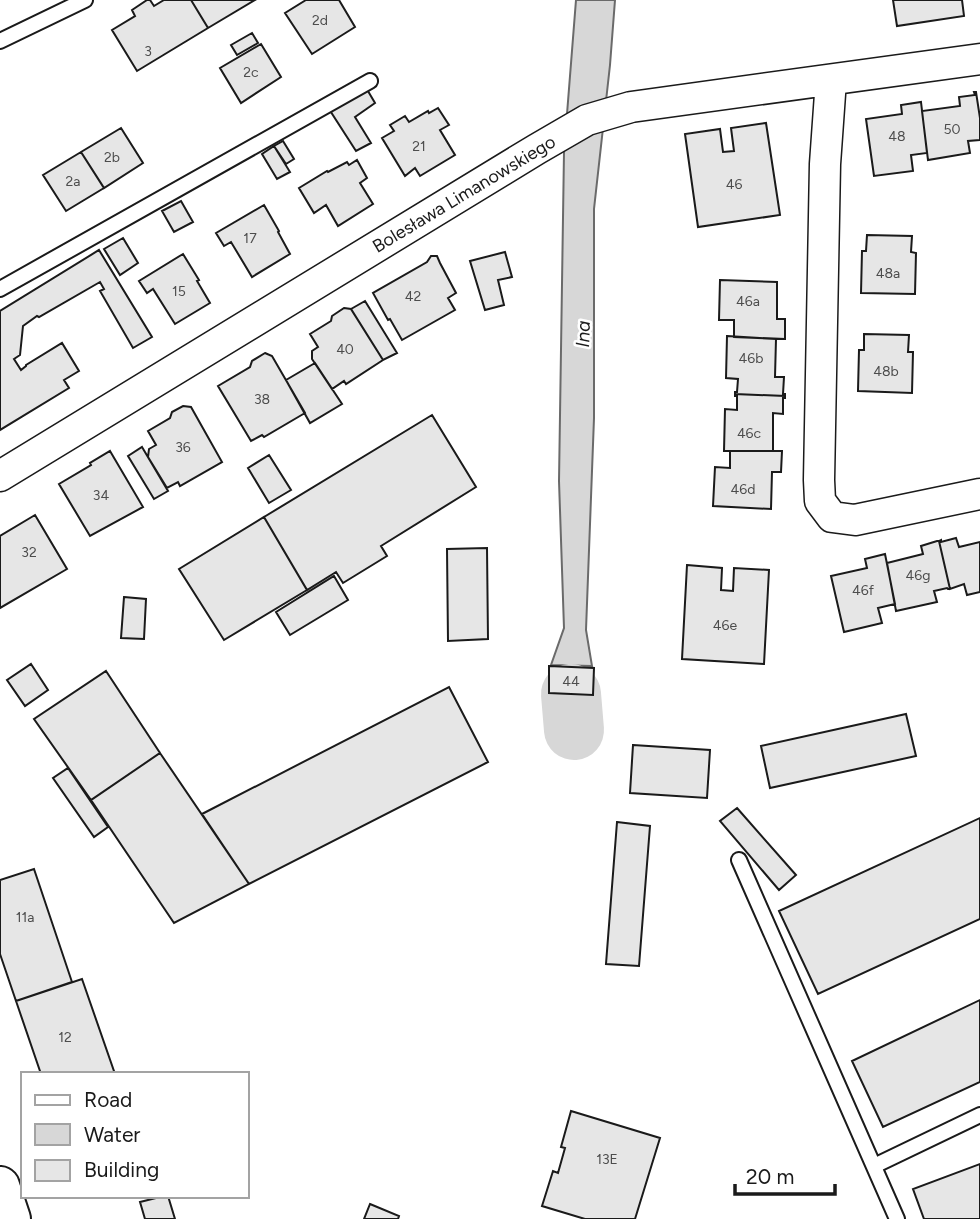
<svg xmlns="http://www.w3.org/2000/svg" width="980" height="1219" viewBox="0 0 980 1219" font-family="Figtree,sans-serif">
<rect width="100%" height="100%" fill="#fff"/>
<path fill="#d7d7d7" stroke="#6a6a6a" stroke-width="2" d="M576,0H615L610,65L594,209V418L586,630L592,666L551,665L564,628L559,481L564,152Z"/>
<g fill="none" stroke-linecap="round" stroke-linejoin="round">
<path stroke="#d7d7d7" stroke-width="60" d="M571,694L574,730"/>
</g>
<path fill="#e6e6e6" stroke="#1a1a1a" stroke-width="2" d="M147,0H150L154,6L164,0H191L208,28L137,71L112,30L135,16L132,10Z
M191,0H255L208,28Z
M306,0H339L355,27L312,54L285,13Z
M893,0H962L964,16L897,26Z
M252,33L258,43L237,55L231,45Z
M261,44L281,77L241,103L220,68Z
M365,86L375,103L355,117L371,143L356,151L329,109Z
M974,92H976L980,118V140L968,141L970,153L928,160L922,111L960,106L959,97L975,95Z
M921,102L927,153L911,155L913,171L874,176L866,119L902,114L901,105Z
M438,108L449,125L440,130L455,155L420,176L415,168L405,176L382,138L394,131L390,125L405,116L409,122L428,111L429,113Z
M766,123L780,215L698,227L685,134L720,129L723,152L734,151L731,128Z
M121,128L143,163L104,188L81,152Z
M283,141L294,159L286,164L274,146Z
M274,146L290,172L277,179L262,154Z
M81,152L104,188L66,211L43,175Z
M357,160L367,178L360,183L373,204L338,226L326,205L314,213L299,188L327,171L328,172L347,162L349,165Z
M181,201L193,222L174,232L162,211Z
M264,205L279,231L278,232L290,254L252,277L231,242L224,246L216,233Z
M867,235L912,236L911,252L916,253L915,294L861,293L862,251H866Z
M123,238L138,263L120,275L104,249Z
M99,250L152,337L133,348L100,291L104,289L100,282L39,317L37,316L23,326L20,355L14,359L21,370L26,366V365L62,343L79,371L64,380L69,388L0,430V311Z
M505,252L512,277L498,280L504,305L485,310L470,261Z
M183,254L199,280L197,281L210,303L175,324L153,289L147,293L139,281Z
M431,256H437L440,263L456,293L448,298L455,310L402,340L390,319L388,320L373,293L427,262Z
M720,280L777,282V319H785V339L734,337V320H719Z
M365,301L397,353L383,360L351,309Z
M344,308L351,309L383,360L346,384L344,381L332,389L312,359V351L318,347L310,334L331,321L332,316Z
M864,334L909,335L908,352H913L912,393L858,391L859,350H864Z
M727,336L776,339L775,377H784L783,394H785V396L735,394V392H737L738,379L726,378Z
M265,353L272,356L305,413L264,437L262,435L251,441L218,386L250,367L252,361Z
M315,363L342,404L310,423L286,380Z
M735,394L785,396V398H783V414L773,413V451H724L725,409L737,410V396H735Z
M183,406L191,407L222,462L180,486L178,482L167,488L148,457L149,449L156,445L148,431L170,418L172,412Z
M432,415L476,487L381,546L387,556L343,583L336,572L307,590L264,517Z
M142,447L168,491L154,499L128,456Z
M110,451L143,507L90,536L59,484L91,465L90,463Z
M730,451H782L781,472H772L771,509L713,506L715,467L730,468Z
M269,455L291,490L269,503L248,468Z
M35,515L67,569L0,608V536Z
M264,517L307,590L224,640L179,569Z
M956,538L959,547L980,542V592L967,595L964,584L950,589L939,541L941,540V542Z
M937,541H939L950,589H948L947,588L934,591L937,602L896,611L887,563L923,554L921,546Z
M487,548L488,639L448,641L447,549Z
M885,554L895,604L878,608L882,623L844,632L831,576L867,568L865,559Z
M687,565L722,568L721,590L733,591L734,568L769,570L764,664L682,659Z
M334,576L348,600L290,635L276,612Z
M124,597L146,599L144,639L121,638Z
M31,664L48,690L25,706L7,680Z
M549,666L594,668L593,695L549,693Z
M106,671L160,753L91,800L34,719Z
M449,687L488,762L249,884L202,814Z
M906,714L916,756L770,788L761,746Z
M633,745L710,750L707,798L630,793Z
M160,753L249,884L174,923L91,800Z
M68,768L108,827L94,837L53,778Z
M737,808L796,875L779,890L720,821Z
M980,818V919L818,994L779,911Z
M617,822L650,826L639,966L606,964Z
M34,869L72,982L16,1001L0,954V880Z
M82,979L115,1074H41L16,1001Z
M980,1000V1082L883,1127L852,1061Z
M571,1111L660,1138L635,1219H585L542,1206L553,1171L558,1173L565,1148L561,1147Z
M980,1164V1219H924L913,1189Z
M164,1196H168L175,1219H145L140,1202Z
M370,1204L399,1216L398,1219H364Z"/>
<g fill="none" stroke-linecap="round" stroke-linejoin="round">
<g stroke="#1a1a1a" stroke-width="18">
<path id="lane" d="M0,41L85,0
M0,289L370,81
M739,860L897,1219
M874,1166L980,1115"/>
</g>
<g stroke="#1a1a1a" stroke-width="33">
<path id="street" d="M831,80L825,164L819,480L820,501L832,517L855,520L980,494
M0,476L537,149L587,120L631,107L980,59"/>
</g>
<g stroke="#1a1a1a" stroke-width="42">
<path id="secondary" d="M0,1186L11,1219"/>
</g>
<use href="#lane" stroke="#fff" stroke-width="14"/>
<use href="#street" stroke="#fff" stroke-width="30"/>
<use href="#secondary" stroke="#fff" stroke-width="38"/>
</g>
<g text-anchor="middle" dominant-baseline="central" stroke-width="5" stroke-linejoin="round" paint-order="stroke">
<g font-size="14" fill="#4d4d4d">
<text x="320" y="20">2d</text>
<text x="148" y="51">3</text>
<text x="251" y="72">2c</text>
<text x="952" y="129">50</text>
<text x="897" y="136">48</text>
<text x="419" y="146">21</text>
<text x="112" y="157">2b</text>
<text x="73" y="181">2a</text>
<text x="734" y="184">46</text>
<text x="250" y="238">17</text>
<text x="888" y="273">48a</text>
<text x="179" y="291">15</text>
<text x="413" y="296">42</text>
<text x="748" y="301">46a</text>
<text x="345" y="349">40</text>
<text x="751" y="358">46b</text>
<text x="886" y="371">48b</text>
<text x="262" y="399">38</text>
<text x="749" y="433">46c</text>
<text x="183" y="447">36</text>
<text x="743" y="489">46d</text>
<text x="101" y="495">34</text>
<text x="29" y="552">32</text>
<text x="918" y="575">46g</text>
<text x="863" y="590">46f</text>
<text x="725" y="625">46e</text>
<text x="571" y="681">44</text>
<text x="25" y="917">11a</text>
<text x="65" y="1037">12</text>
<text x="607" y="1159">13E</text>
</g>
<g font-size="18" fill="#1a1a1a" stroke="#fff">
<text transform="translate(464 194) rotate(-31)">Bolesława Limanowskiego</text>
</g>
<g font-size="19" font-style="italic" fill="#1a1a1a" stroke="#fff">
<text transform="translate(583 334) rotate(-88)">Ina</text>
</g>
</g>
<rect x="21" y="1072" width="228" height="126" fill="#ffffff" stroke="#a3a3a3" stroke-width="2"/>
<rect x="35" y="1095" width="35" height="10" fill="#ffffff" stroke="#a3a3a3" stroke-width="2"/>
<text x="84" y="1107" font-size="21" fill="#1a1a1a">Road</text>
<rect x="35" y="1124" width="35" height="21" fill="#d7d7d7" stroke="#a3a3a3" stroke-width="2"/>
<text x="84" y="1142" font-size="21" fill="#1a1a1a">Water</text>
<rect x="35" y="1160" width="35" height="21" fill="#e6e6e6" stroke="#a3a3a3" stroke-width="2"/>
<text x="84" y="1177" font-size="21" fill="#1a1a1a">Building</text>
<path d="M735 1184v10h100v-10" fill="none" stroke="#1a1a1a" stroke-width="3.5"/>
<text x="746" y="1184" font-size="21" fill="#1a1a1a" stroke="#ffffff" stroke-width="5" paint-order="stroke">20 m</text>
</svg>
